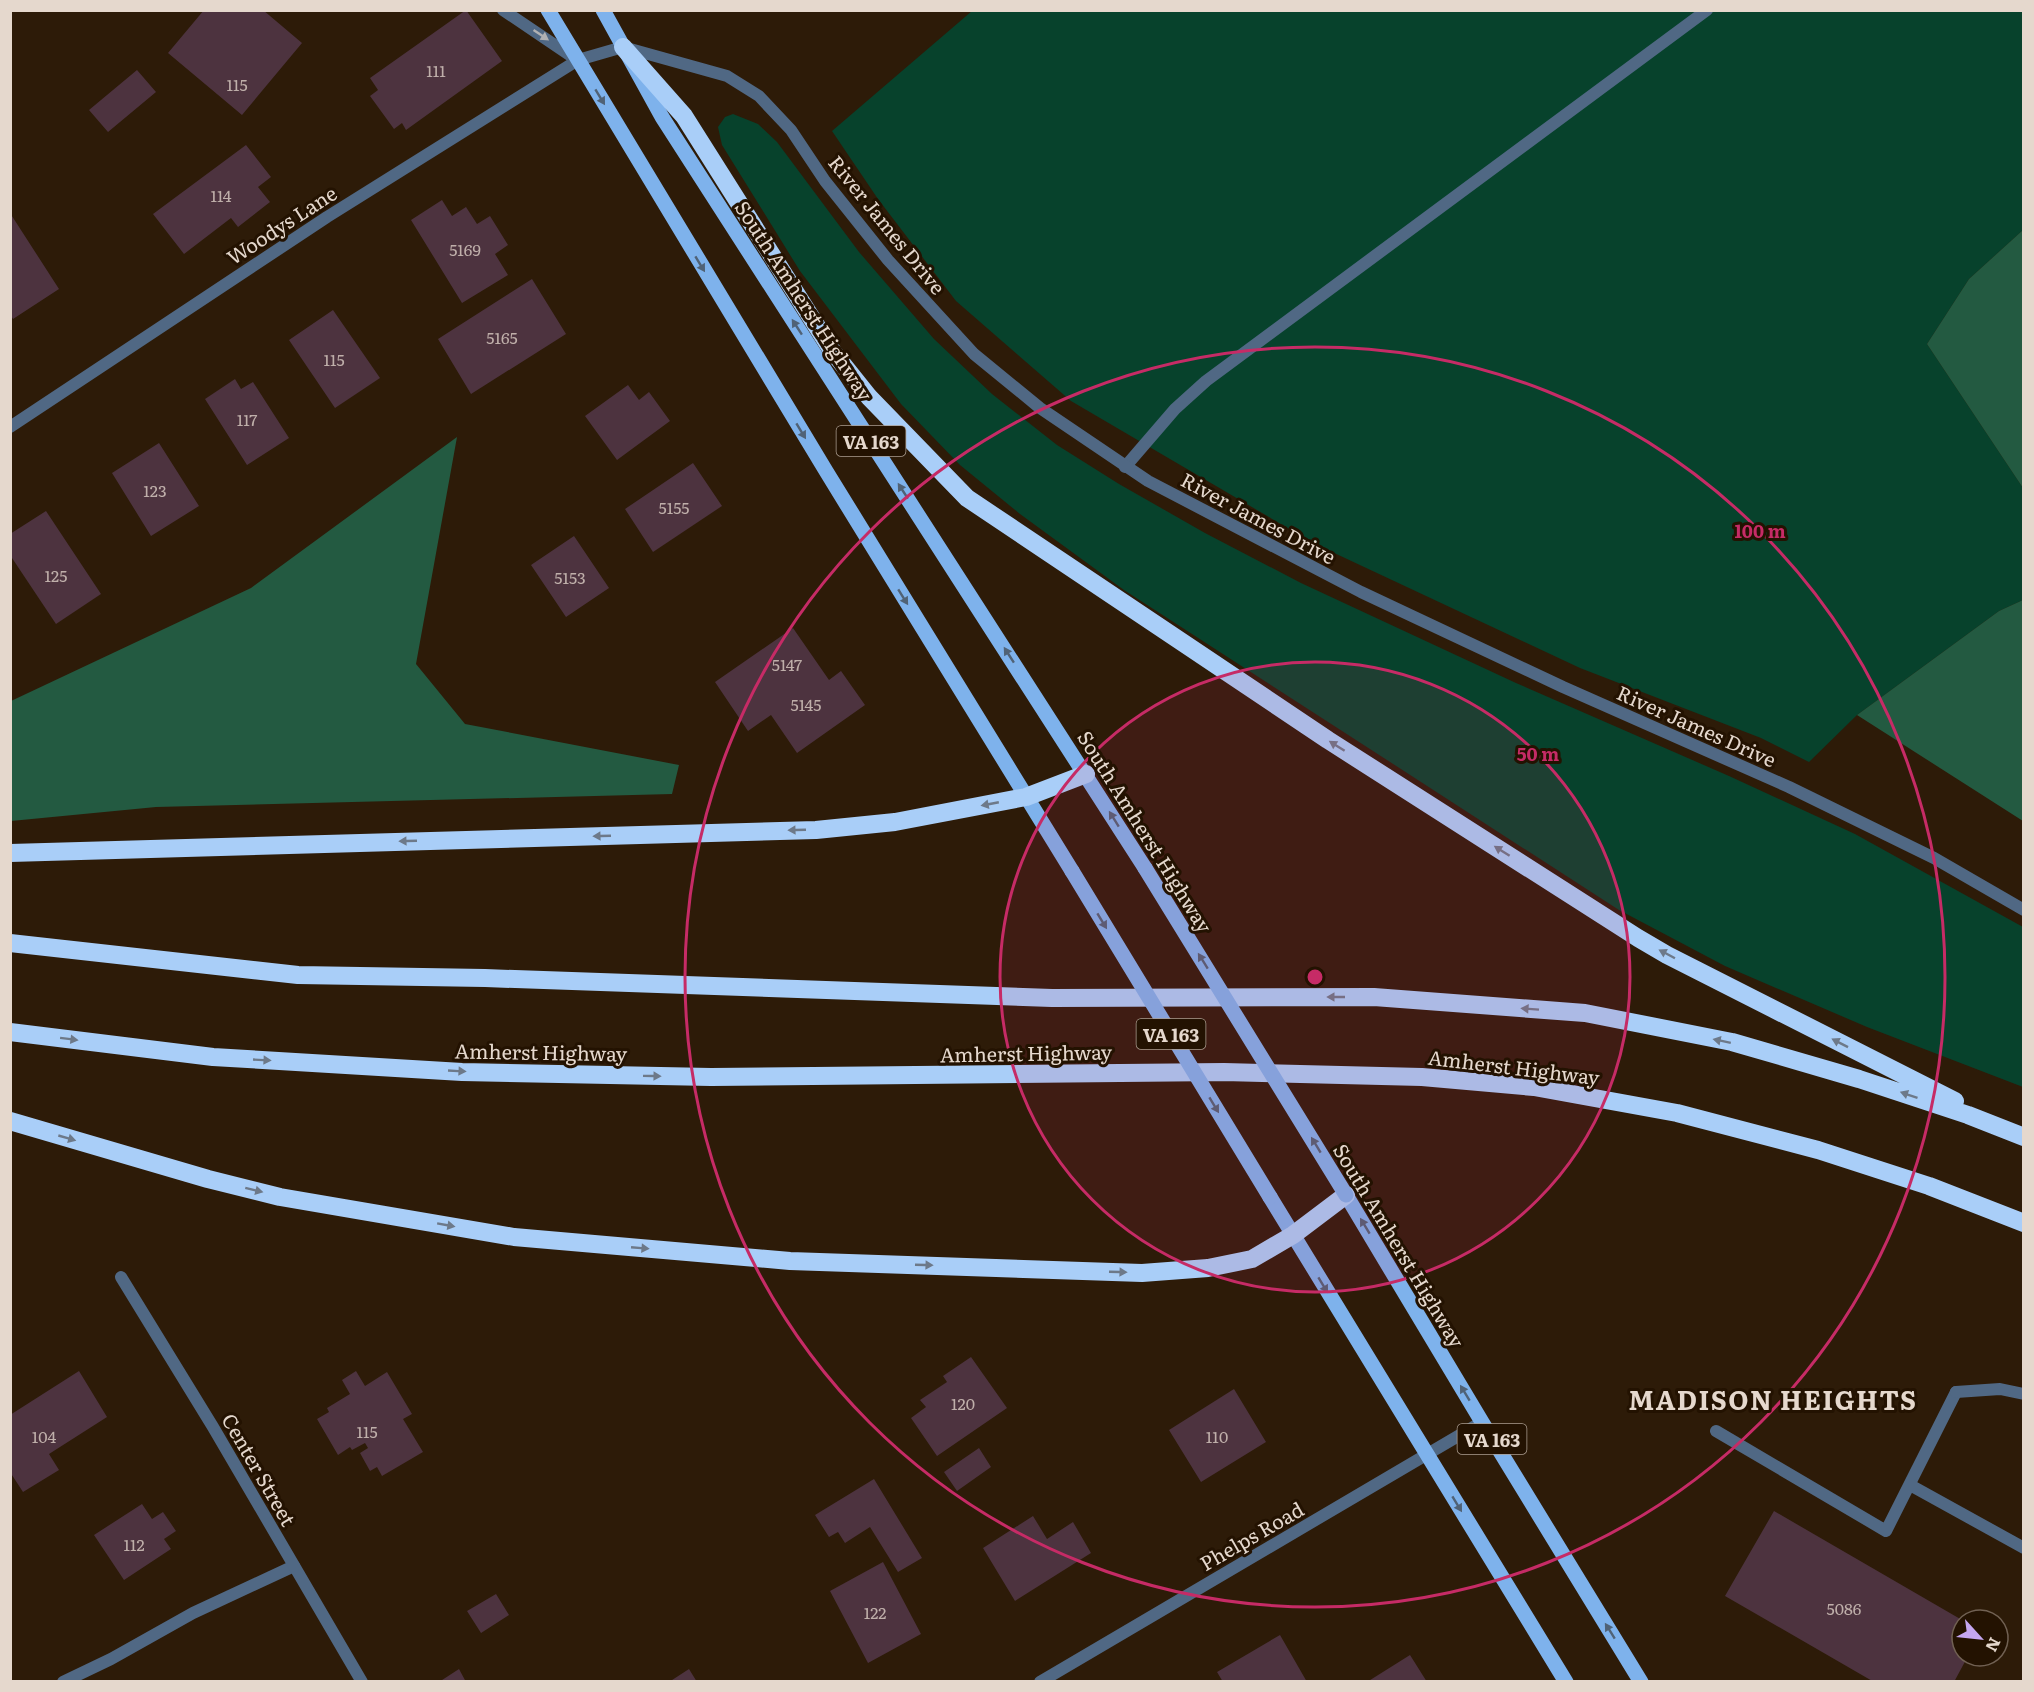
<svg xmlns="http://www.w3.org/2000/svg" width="2034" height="1692" viewBox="0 0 2034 1692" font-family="Literata,serif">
<rect width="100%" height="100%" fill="#2d1b08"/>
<path fill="#07422c" d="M972,11H2023V230L1969,279L1927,344L2023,488V600L1999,611L1857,715L1809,762L1761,738L1580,668L1315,544L1071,401L956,301L878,199L832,131Z
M733,114L758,124L777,142L859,252L934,339L992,394L1057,445L1119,484L1205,533L1301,583L1516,683L1729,776L1855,834L2023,927V1087L1867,1027L1725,966L1619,910L1124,590L1020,514L960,465L901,404L800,271L722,145L718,127L725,117Z"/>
<path fill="#235a41" d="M2023,230V488L1927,344L1969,279Z
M457,437L416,664L465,724L679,765L672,794L156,807L11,821V701L251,588Z
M2023,600V821L1857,715L1999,611Z"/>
<path fill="#4d333f" d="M204,10H263L302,43L242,115L168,53Z
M466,10L502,61L406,130L402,123L394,129L370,96L378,90L370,78Z
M137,70L156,92L108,132L89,110Z
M246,145L271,177L258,187L270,202L238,227L231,218L184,254L153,214Z
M442,200L452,216L466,207L477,224L490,216L508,245L495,254L508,275L462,303L411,220Z
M10,213L59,289L13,319L10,314Z
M532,279L566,334L471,394L438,339Z
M333,310L380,378L335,408L289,340Z
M235,379L241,389L253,382L289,438L247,465L205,399Z
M628,385L639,400L649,392L670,421L617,460L585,416Z
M159,443L199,506L151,536L112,473Z
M693,463L722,506L653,552L625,509Z
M46,511L101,594L56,624L10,555V534Z
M574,536L609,588L566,617L531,565Z
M793,628L829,680L841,671L865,705L797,753L771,715L748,731L715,682Z
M971,1357L1007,1408L937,1456L911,1418L926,1407L920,1400L947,1382L943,1376Z
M79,1371L107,1417L49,1454L59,1470L23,1492L10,1472V1415Z
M356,1371L365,1386L387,1372L412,1414L403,1419L423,1452L382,1476L377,1467L370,1471L360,1453L368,1448L365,1443L352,1450L350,1447L338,1455L317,1419L329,1412L327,1408L350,1394L342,1380Z
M1234,1389L1266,1442L1201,1482L1169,1430Z
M979,1448L991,1467L957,1491L944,1472Z
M874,1479L922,1558L898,1572L870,1527L845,1543L838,1532L829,1537L815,1515Z
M142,1504L152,1519L163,1512L176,1531L164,1539L171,1549L124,1580L94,1535Z
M1774,1511L1962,1620V1656H1968L1954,1682H1874L1725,1596Z
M1033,1516L1047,1539L1073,1522L1091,1553L1015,1601L983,1548Z
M883,1562L921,1634L868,1663L830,1591Z
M496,1594L509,1615L481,1633L467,1611Z
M1280,1635L1307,1682H1223L1217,1672Z
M1410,1655L1427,1682H1367Z
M459,1669L466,1682H439Z
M689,1669L697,1682H669Z"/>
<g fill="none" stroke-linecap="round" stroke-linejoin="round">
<path stroke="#506884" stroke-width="12" d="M1125,467L1175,409L1206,381L1707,10
M1716,1431L1886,1531L1956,1392
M1910,1485L2024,1548
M63,1682L111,1659L193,1613L294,1566"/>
<path stroke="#506884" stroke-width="12" d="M503,10L577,60
M10,427L327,217L578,60L623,47L727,76L759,96L791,130L825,181L888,260L974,354L1040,408L1148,481L1361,592L1563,687L1789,787L1934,858L2024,910
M121,1277L213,1427L362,1682
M1956,1392L2000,1389L2024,1394
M1040,1682L1482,1422"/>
<path stroke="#7eb2ec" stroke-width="15" d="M548,10L826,471L1072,871
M603,10L662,117L1145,868
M1346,1195L1482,1422L1641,1682
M1270,1197L1566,1682"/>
<path stroke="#a9cef8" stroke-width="18" d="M623,47L684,116L833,352L869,397L967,498L1328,740L1638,938L1667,955L1955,1101
M10,853L816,830L895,822L1026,797L1086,774
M10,943L298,975L485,978L1052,998L1374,997L1585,1013L1732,1042L1859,1079L1968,1115L2024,1137
M10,1032L213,1057L462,1072L711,1077L1224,1072L1422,1077L1534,1087L1677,1113L1818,1150L1929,1186L2024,1223
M10,1121L208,1179L280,1197L514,1237L790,1261L1142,1273L1208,1268L1252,1259L1293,1235L1346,1195"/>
<path stroke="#7eb2ec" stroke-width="15" d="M1145,868L1346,1195
M1072,871L1270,1197"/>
</g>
<defs><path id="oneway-solid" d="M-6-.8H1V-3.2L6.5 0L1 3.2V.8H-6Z" transform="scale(1.5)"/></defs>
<use fill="#b1b1b3" href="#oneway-solid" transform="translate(541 35) rotate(34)"/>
<g fill="#506276">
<use href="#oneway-solid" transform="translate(600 97) rotate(59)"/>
<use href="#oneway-solid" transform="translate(700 264) rotate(59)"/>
<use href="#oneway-solid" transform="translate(797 327) rotate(-123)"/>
<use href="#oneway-solid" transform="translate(801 431) rotate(59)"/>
<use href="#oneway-solid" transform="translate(903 491) rotate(-123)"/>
<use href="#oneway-solid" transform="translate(903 597) rotate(58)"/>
<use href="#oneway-solid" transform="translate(1009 655) rotate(-123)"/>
<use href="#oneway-solid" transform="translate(1114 819) rotate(-122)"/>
<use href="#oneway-solid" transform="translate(1102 921) rotate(59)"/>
<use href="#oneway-solid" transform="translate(1203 961) rotate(-122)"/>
<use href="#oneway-solid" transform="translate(1214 1105) rotate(59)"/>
<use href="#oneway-solid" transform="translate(1316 1145) rotate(-121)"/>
<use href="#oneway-solid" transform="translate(1365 1226) rotate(-121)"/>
<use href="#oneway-solid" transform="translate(1323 1285) rotate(59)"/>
<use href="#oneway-solid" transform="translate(1465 1393) rotate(-121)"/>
<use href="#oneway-solid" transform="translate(1457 1504) rotate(59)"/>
<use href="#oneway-solid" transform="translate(1610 1631) rotate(-122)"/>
</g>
<g fill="#6d7989">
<use href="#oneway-solid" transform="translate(1337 746) rotate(-148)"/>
<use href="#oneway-solid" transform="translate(990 804) rotate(169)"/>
<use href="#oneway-solid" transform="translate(797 830) rotate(178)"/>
<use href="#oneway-solid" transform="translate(602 836) rotate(178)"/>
<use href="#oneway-solid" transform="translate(408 841) rotate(178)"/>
<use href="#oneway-solid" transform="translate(1502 851) rotate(-148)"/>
<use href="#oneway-solid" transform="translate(1667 954) rotate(-152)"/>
<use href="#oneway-solid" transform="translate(1336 997) rotate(180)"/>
<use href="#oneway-solid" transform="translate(1530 1009) rotate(-176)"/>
<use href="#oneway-solid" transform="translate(69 1039) rotate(7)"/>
<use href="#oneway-solid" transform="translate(1722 1041) rotate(-168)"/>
<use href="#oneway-solid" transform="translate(1840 1043) rotate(-153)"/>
<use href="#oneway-solid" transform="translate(262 1060) rotate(3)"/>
<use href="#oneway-solid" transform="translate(457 1071) rotate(3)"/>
<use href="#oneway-solid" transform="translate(652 1076) rotate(1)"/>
<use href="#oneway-solid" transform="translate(1909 1095) rotate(-161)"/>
<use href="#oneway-solid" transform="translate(67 1138) rotate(16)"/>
<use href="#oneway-solid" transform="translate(254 1190) rotate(14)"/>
<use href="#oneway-solid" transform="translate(446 1225) rotate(10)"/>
<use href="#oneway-solid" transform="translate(640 1248) rotate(5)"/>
<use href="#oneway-solid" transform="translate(924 1265) rotate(2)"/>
<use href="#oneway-solid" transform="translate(1118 1272) rotate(2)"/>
</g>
<circle cx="1315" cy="977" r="315" fill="#c62b66" fill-opacity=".12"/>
<g fill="none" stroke="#c62b66" stroke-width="3">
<circle cx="1315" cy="977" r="315"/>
<circle cx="1315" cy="977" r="630"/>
</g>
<g text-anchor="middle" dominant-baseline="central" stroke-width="6" stroke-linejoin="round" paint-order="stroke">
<g font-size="16" fill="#bfafaa">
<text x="436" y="70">111</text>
<text x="237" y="84">115</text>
<text x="221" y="195">114</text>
<text x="465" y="249">5169</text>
<text x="502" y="337">5165</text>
<text x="334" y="359">115</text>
<text x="247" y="419">117</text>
<text x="155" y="490">123</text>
<text x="674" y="507">5155</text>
<text x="56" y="575">125</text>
<text x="570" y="577">5153</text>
<text x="787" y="664">5147</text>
<text x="806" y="704">5145</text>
<text x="963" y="1403">120</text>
<text x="367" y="1431">115</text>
<text x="44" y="1436">104</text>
<text x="1217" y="1436">110</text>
<text x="134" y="1544">112</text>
<text x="1844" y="1608">5086</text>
<text x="875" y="1612">122</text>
</g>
<g fill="#231201" stroke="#ab9d90" stroke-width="1.5">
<rect x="836.5" y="426" width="69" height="30" rx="4.5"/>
<rect x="1136.5" y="1019" width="69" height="30" rx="4.5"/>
<rect x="1457.5" y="1424" width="69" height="30" rx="4.5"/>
</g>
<g font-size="18" font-weight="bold" fill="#e5d8cd">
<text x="871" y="441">VA 163</text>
<text x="1171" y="1034">VA 163</text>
<text x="1492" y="1439">VA 163</text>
</g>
<g font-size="20" fill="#e5d8cd" stroke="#231201">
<text transform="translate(281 224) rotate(-33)">Woodys Lane</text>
<text transform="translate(888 224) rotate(51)">River James Drive</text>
<text transform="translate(805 300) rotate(57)">South Amherst Highway</text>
<text transform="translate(1259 517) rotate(28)">River James Drive</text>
<text transform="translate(1697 725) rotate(24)">River James Drive</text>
<text transform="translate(1146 831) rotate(58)">South Amherst Highway</text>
<text transform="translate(541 1051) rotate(1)">Amherst Highway</text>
<text transform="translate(1026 1052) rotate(-1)">Amherst Highway</text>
<text transform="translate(1514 1066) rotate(7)">Amherst Highway</text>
<text transform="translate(1400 1245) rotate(59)">South Amherst Highway</text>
<text transform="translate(260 1469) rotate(60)">Center Street</text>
<text transform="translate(1251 1535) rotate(-30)">Phelps Road</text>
</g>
<g font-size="26" font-weight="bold" letter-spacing="1.5" fill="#e5d8cd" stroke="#231201">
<text x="1773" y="1398">MADISON HEIGHTS</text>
</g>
</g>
<circle cx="1315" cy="977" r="9" fill="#c62b66" stroke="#231201" stroke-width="3"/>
<g font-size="18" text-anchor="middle" font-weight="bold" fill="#c62b66" stroke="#231201" stroke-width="6" stroke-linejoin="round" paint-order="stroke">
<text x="1760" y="538">100 m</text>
<text x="1538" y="761">50 m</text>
</g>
<rect width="2034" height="1692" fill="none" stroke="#e5d8cd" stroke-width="24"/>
<g transform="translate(1980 1638) rotate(117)"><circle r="28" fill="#231201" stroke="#716153" stroke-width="1.5"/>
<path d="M0-4.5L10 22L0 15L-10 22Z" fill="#c5a7f1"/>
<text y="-9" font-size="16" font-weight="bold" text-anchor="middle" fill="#e5d8cd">N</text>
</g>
</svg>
